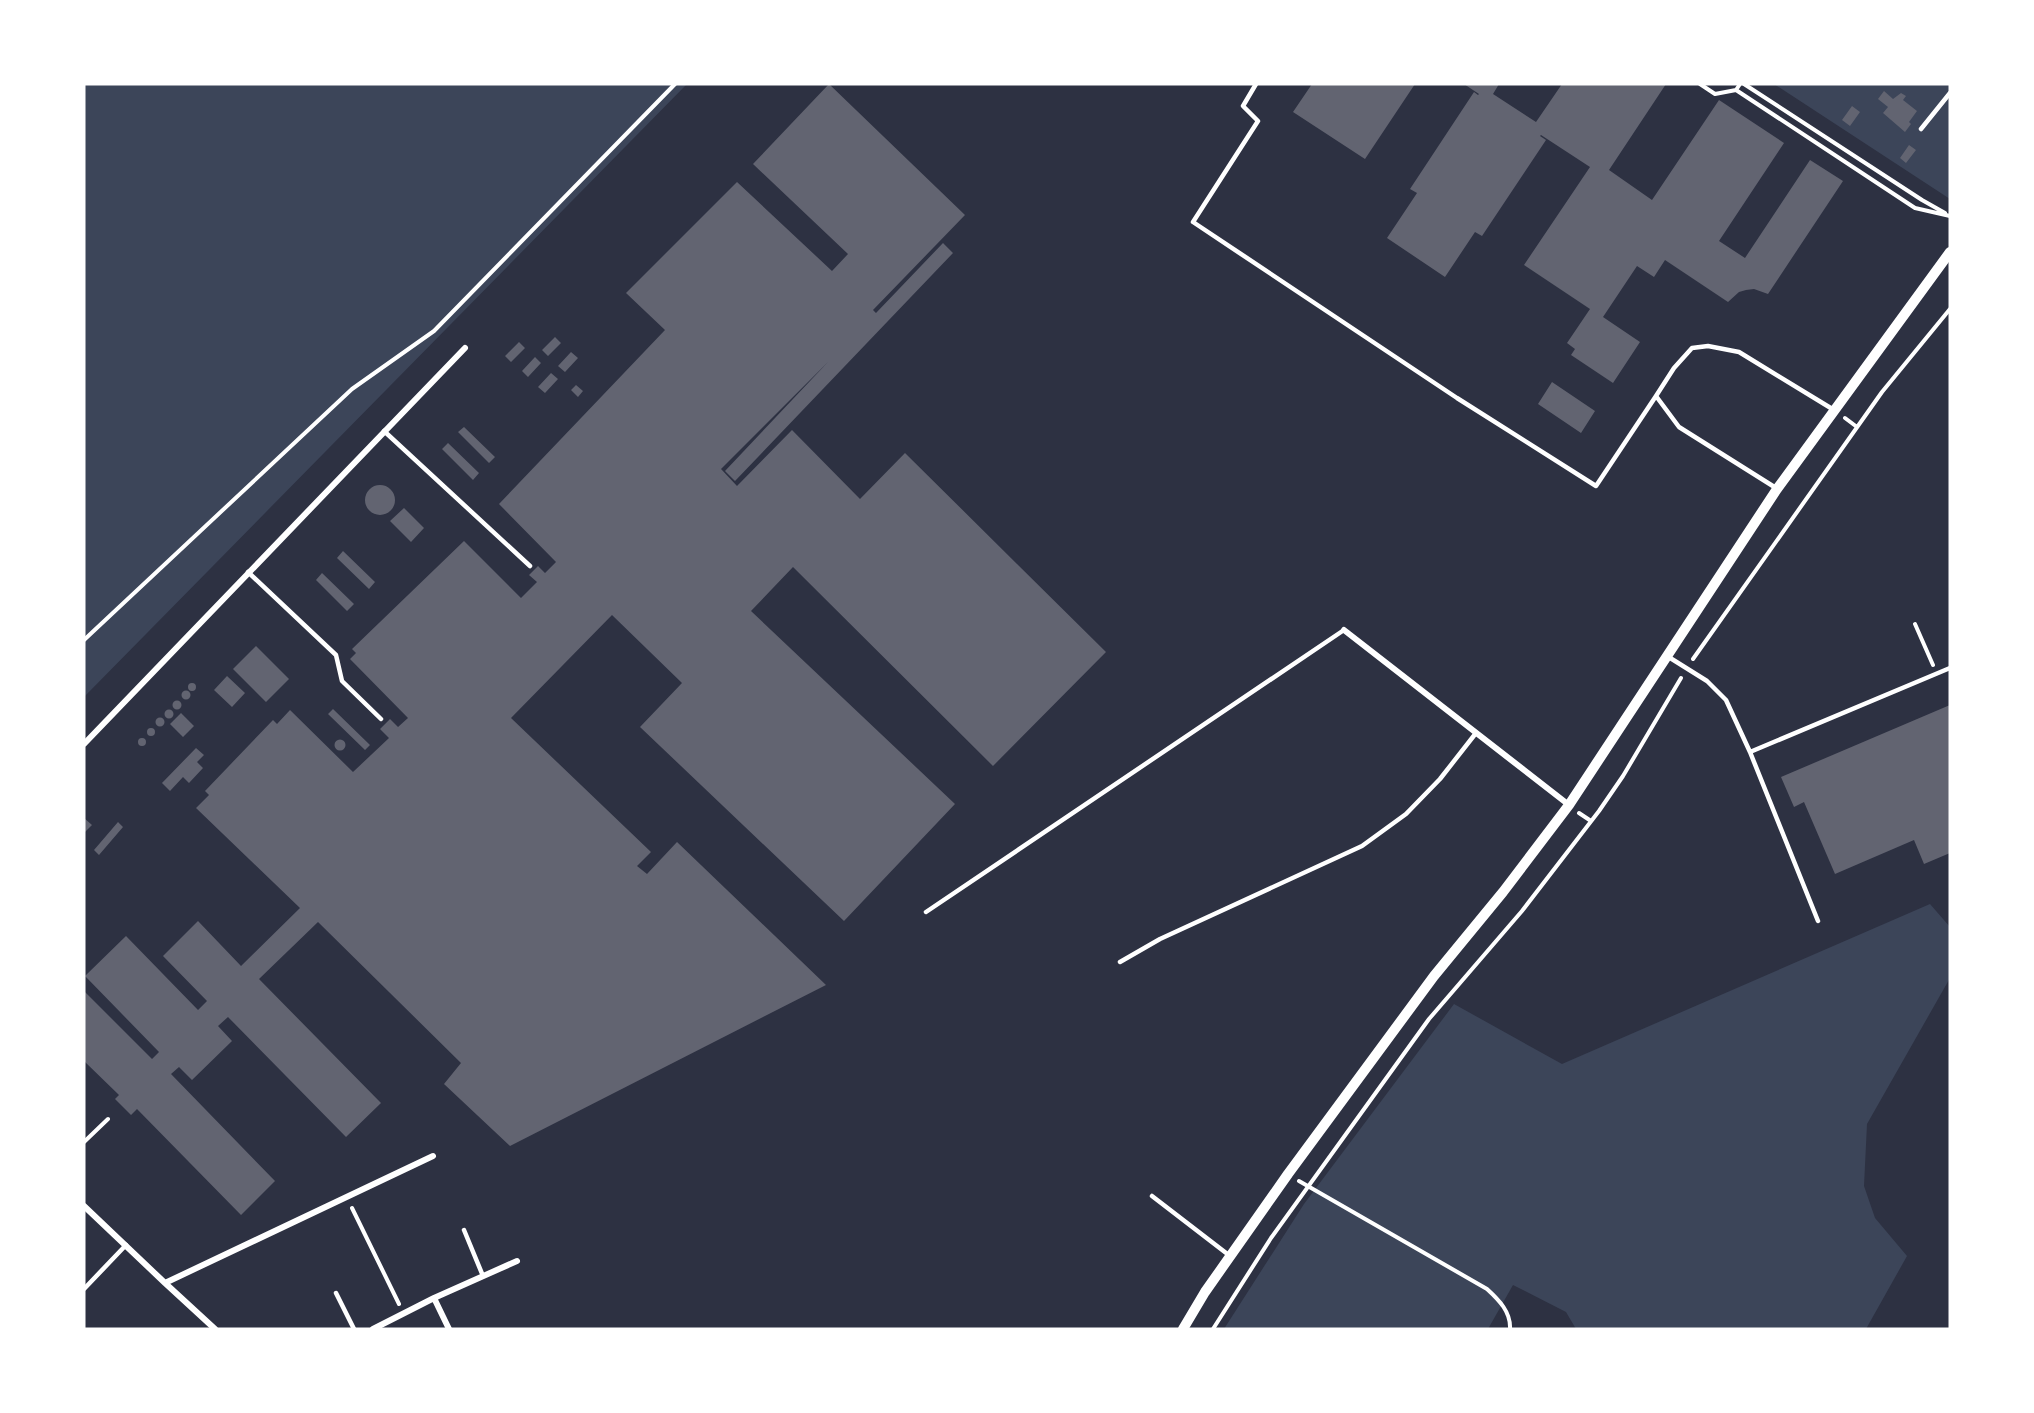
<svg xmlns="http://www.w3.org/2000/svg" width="2034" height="1413" viewBox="0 0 2034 1413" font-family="Mulish,sans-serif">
<rect width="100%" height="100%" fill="#2d3142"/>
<path fill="#3c4559" d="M84,84H687L84,697Z
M1774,84H1950V199Z
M1930,904L1950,927V978L1867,1124L1864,1186L1875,1218L1907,1256L1866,1329H1576L1566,1312L1513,1285L1488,1329H1224L1304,1204L1454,1004L1562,1064Z"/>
<path fill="#626471" d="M829,84L965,215L873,310L876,313L943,243L953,253L735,481L725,471L828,362L721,469L737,486L792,430L860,499L905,453L1106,652L993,766L793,567L751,611L955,804L844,921L640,727L682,683L612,615L511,718L651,852L637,866L647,874L677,842L826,985L510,1146L444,1084L461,1063L318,922L259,979L381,1103L346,1137L228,1017L218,1026L232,1041L192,1080L179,1067L171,1074L275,1181L241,1215L137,1109L131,1115L115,1099L119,1095L84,1061V991L152,1059L159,1052L85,976L126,936L198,1010L207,1001L163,956L198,921L241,966L300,908L196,808L209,795L205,791L273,720L277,724L290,710L353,772L389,738L380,729L390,719L398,727L408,718L350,659L356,653L352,649L464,541L521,598L537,582L529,575L538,566L545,573L556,562L499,504L665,330L626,293L737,182L832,271L848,254L753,164Z
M1312,84H1415L1365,159L1293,112Z
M1464,84H1499L1493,94L1536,122L1562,84H1666L1609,170L1652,200L1719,100L1784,143L1719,241L1745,258L1810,160L1843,181L1768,294L1754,289L1746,290L1739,292L1728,302L1665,260L1654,277L1637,266L1603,317L1640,342L1613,383L1571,355L1575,349L1567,343L1590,309L1524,265L1590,167L1541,135L1540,136L1546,140L1482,236L1475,232L1445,277L1387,238L1417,193L1410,189L1474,92L1478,95L1479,94Z
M1884,91L1893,99L1901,93L1906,96L1903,100L1917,111L1909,122L1911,124L1905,132L1883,113L1888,107L1878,99Z
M1852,106L1860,112L1850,126L1842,120Z
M1909,145L1916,150L1906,163L1900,158Z
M555,337L561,343L548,356L542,350Z
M519,342L525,348L511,362L505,356Z
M571,352L578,358L565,372L558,366Z
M535,357L541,363L528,377L522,371Z
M551,373L558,379L545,393L538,387Z
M1552,382L1595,411L1581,433L1538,404Z
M576,385L583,391L578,397L571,390Z
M464,427L495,457L489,463L458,432Z
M448,443L479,473L473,480L442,449Z
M365 500a15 15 0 1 1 30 0a15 15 0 1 1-30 0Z
M404,508L424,528L411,542L390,521Z
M343,551L375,582L369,589L337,558Z
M322,573L354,604L347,611L316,580Z
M256,646L289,679L266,702L233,669Z
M227,676L245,693L232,707L214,690Z
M188 687a4 4 0 1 1 8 0a4 4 0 1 1-8 0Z
M181.5 695a4.5 4.5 0 1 1 9 0a4.5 4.5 0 1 1-9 0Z
M172.5 705a4.5 4.5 0 1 1 9 0a4.5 4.5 0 1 1-9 0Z
M1950,705V853L1924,864L1914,840L1835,874L1804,802L1794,807L1781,777Z
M333,709L370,745L365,750L328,714Z
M164.5 714a4.5 4.5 0 1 1 9 0a4.5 4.5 0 1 1-9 0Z
M181,713L194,726L183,737L170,724Z
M155.5 722a4.5 4.5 0 1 1 9 0a4.5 4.5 0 1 1-9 0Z
M147 732a4 4 0 1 1 8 0a4 4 0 1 1-8 0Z
M138 742a4 4 0 1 1 8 0a4 4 0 1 1-8 0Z
M334.5 745a5.5 5.5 0 1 1 11 0a5.5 5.5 0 1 1-11 0Z
M196,748L204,755L197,762L203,768L189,783L183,777L170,791L162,783Z
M84,818L92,825L84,833Z
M118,822L123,827L99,855L94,850Z"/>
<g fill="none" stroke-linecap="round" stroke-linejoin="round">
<path stroke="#fff" stroke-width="4" d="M1700,84L1715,94L1736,90L1915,208L1950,216
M1744,84L1922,200L1945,213
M1736,90L1740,84
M1845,418L1857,427
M1915,624L1933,665
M84,640L352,389L434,331L675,84
M1693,659L1882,392L1950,309
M1579,813L1591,821
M84,1142L108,1119
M1299,1181L1487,1289C1499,1300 1511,1312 1510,1329
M352,1208L399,1304
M1213,1329L1271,1238L1429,1019L1522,911L1599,811L1623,776L1681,678"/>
<path stroke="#fff" stroke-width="4.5" d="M1256,84L1243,106L1258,121L1193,222L1457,398L1596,486L1656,396
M1921,129L1950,93
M384,431L530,566
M1776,488L1679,427L1656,396L1674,368L1692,348L1708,346L1739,352L1834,410
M248,572L336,655L342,681L381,719
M1667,656L1707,681L1726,700L1750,752L1818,921
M1750,752L1950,668
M926,912L1344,630
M1120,962L1160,939L1362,846L1406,814L1440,779L1476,733
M1152,1196L1230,1256
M464,1230L483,1276
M84,1289L126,1245
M336,1293L354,1329"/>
<path stroke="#fff" stroke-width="6" d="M1344,630L1569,805
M84,744L465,348
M84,1206L165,1283L433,1156
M165,1283L215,1329
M434,1298L449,1329
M373,1329L434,1298L517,1261"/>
<path stroke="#fff" stroke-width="10" d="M1183,1329L1205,1292L1288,1174L1434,976L1503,892L1569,805L1777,489L1950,252"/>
</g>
<rect width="2034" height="1413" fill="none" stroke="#ffffff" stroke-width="171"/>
</svg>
